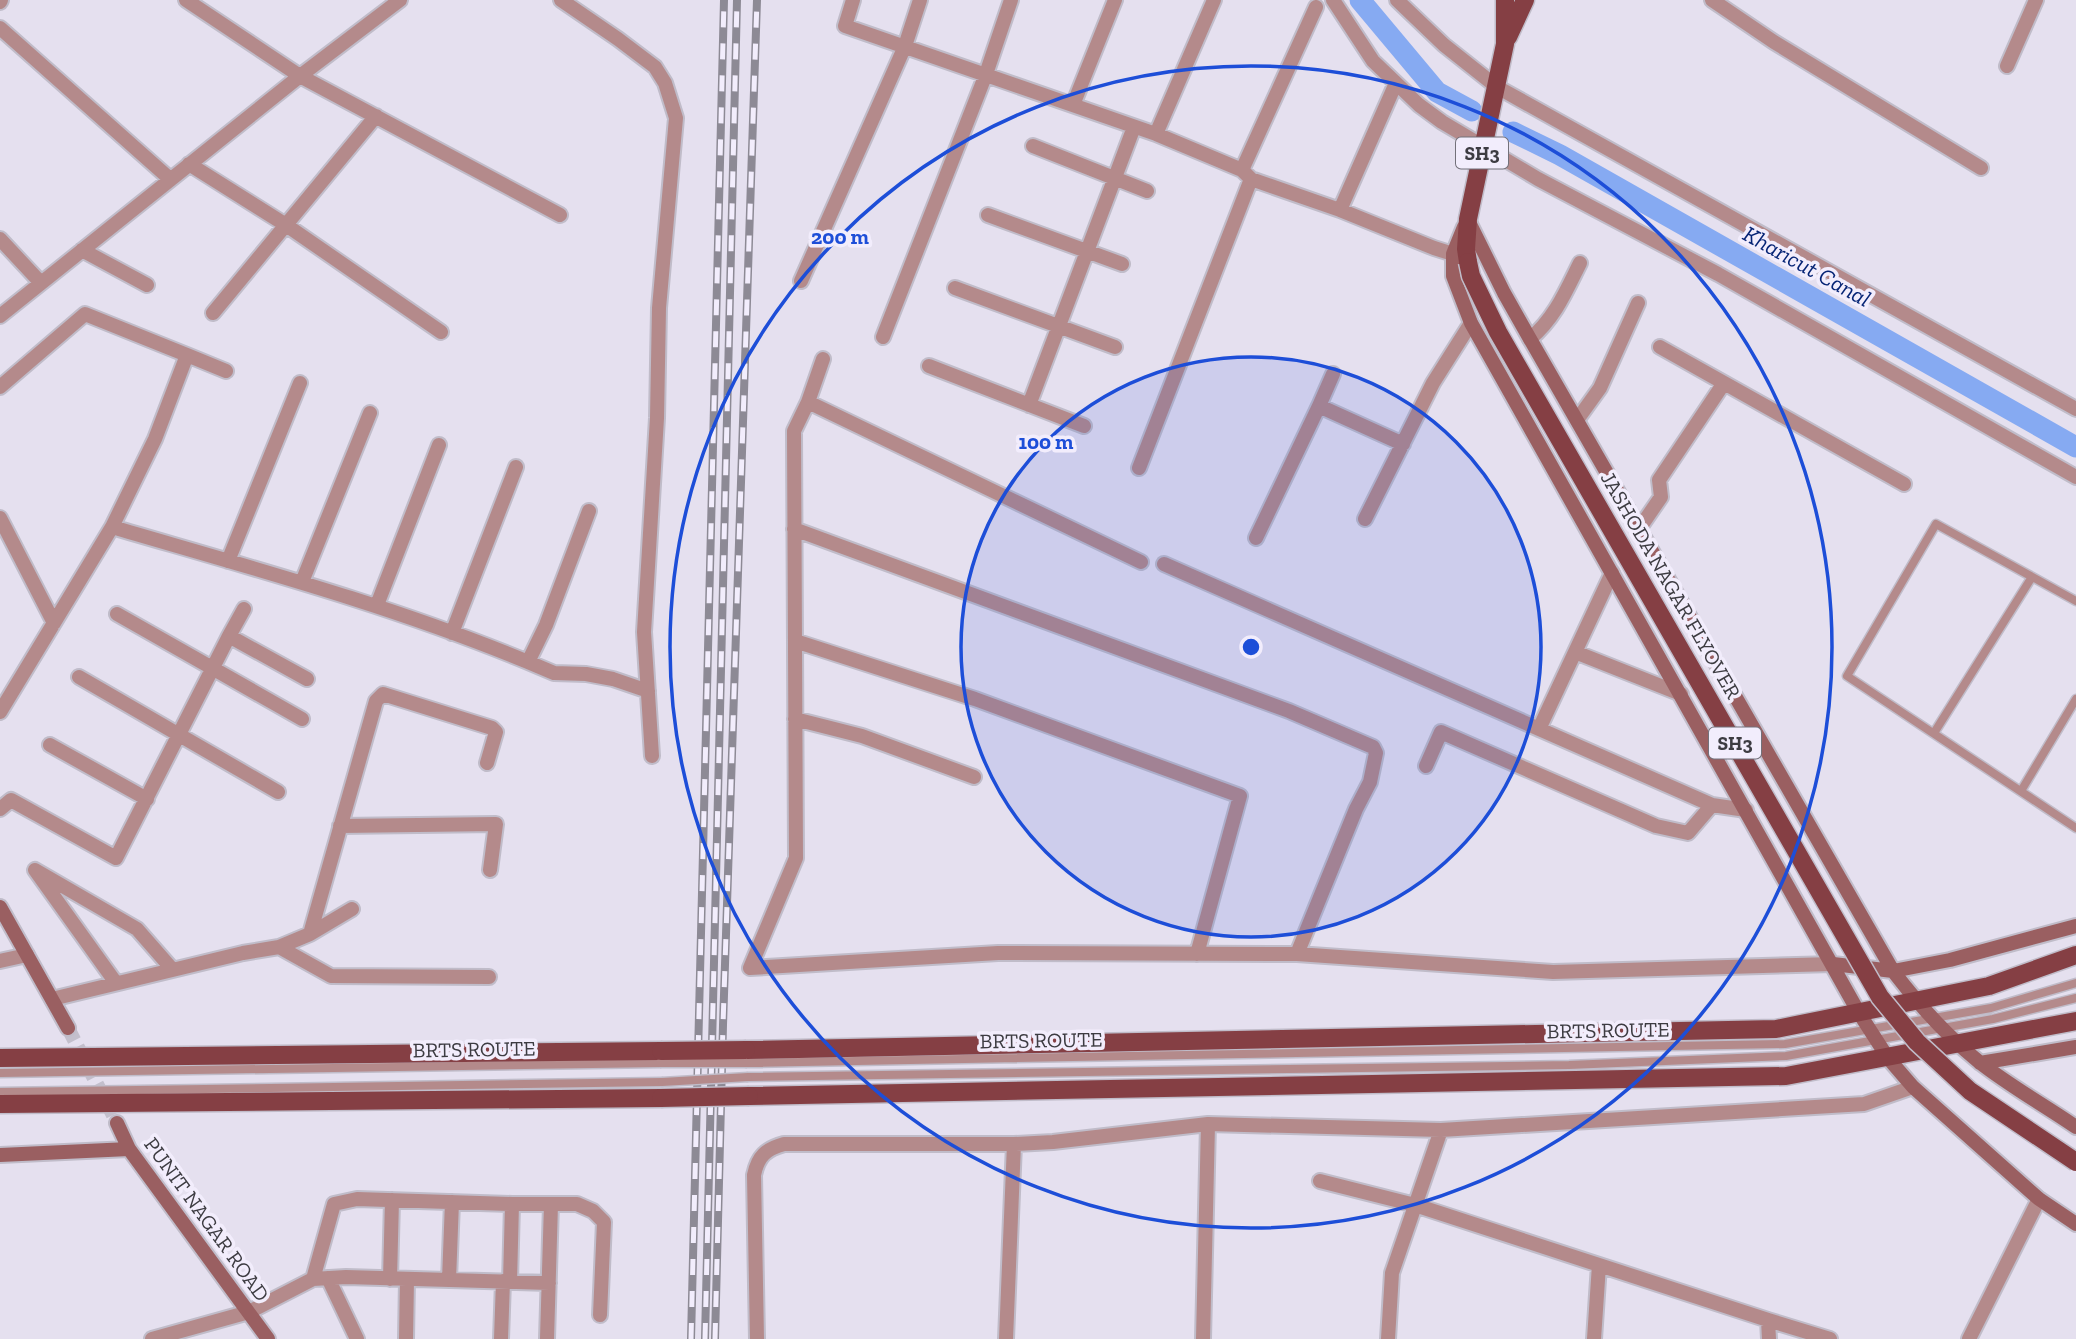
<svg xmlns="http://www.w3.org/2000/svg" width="2076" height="1339" viewBox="0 0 2076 1339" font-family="'Zilla Slab',serif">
<rect width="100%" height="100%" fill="#e5e0ef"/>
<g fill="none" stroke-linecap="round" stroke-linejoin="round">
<path stroke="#86aaf2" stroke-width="21" d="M1360,0L1437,92L1472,111
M1513,132L1560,155L2076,447"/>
<path stroke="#c3bfcc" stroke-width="14" stroke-dasharray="14 7" stroke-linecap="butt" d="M68,1028L117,1123"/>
<g stroke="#c0bcc9" stroke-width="11">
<path id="lane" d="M2076,601L1936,524L1847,676L2076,828
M1934,733L2032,577
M2021,791L2076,699
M747,1063L1785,1044L1991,1008L2076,983
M0,1073L660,1063
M748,1077L1569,1065L1786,1056L1993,1019L2076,998
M0,1092L662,1082"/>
</g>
<g stroke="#c0bcc9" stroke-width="18">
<path id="street" d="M400,0L300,76L560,215
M561,0L618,39L655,67L665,83L676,118L659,308L657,418L644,632L652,756
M853,0L845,26L1156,134L1242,170L1251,179L1340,210L1434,248L1453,254
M1333,0L1373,61L1419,105L1442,122L1538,179L1718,274L2076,477
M1397,0L1444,45L1497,87L2076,409
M1712,0L1774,42L1981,168
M0,2L1,0
M0,28L170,179
M2007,66L2036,0
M1073,105L1115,0
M1156,134L1214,0
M1033,146L1147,191
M189,164L286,225L441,332
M1242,170L1316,7
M1340,210L1396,83
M988,215L1122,264
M0,239L41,283
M82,250L147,285
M801,281L905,46L920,0
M955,288L1115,347
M213,313L376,116
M0,316L300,76L186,0
M883,337L986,74L1011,0
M1530,339C1555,318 1566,291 1580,263
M1660,347L1904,484
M187,355L226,371
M823,359L808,402L1141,562
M929,366L1084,426
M0,387L85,314L187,355L155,439L112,527L0,712
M808,402L794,431L796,858L750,968L998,953L1297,954L1553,972L1833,964
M1029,405L1134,127
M1319,406L1333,374
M1577,420L1600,388L1638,303
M1139,468L1251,179
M0,518L54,623
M1365,519L1433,383L1471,323
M112,527C252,568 393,606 528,662L546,625L589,511
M794,529L1289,711L1373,747L1376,753L1370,782L1356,809L1297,954
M1639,529L1661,497L1659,480L1724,383
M1256,538L1319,406L1403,444
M228,561L300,383
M1164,564L1712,805L1746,810
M302,582L370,413
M377,605L439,445
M117,614L302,719
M452,633L516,467
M229,636L244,609
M795,641L975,699L1240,796L1197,954
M1575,652L1681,694
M528,662L554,673L586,674L613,679L648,691
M79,677L278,792
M795,719L862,736L974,777
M1539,729L1612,573
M50,745L147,799
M1426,766L1441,732L1656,826L1688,833L1712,805
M0,809L11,800L116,858L229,636L307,679
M340,826L496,824L490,870
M310,934L376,701L383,694L492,728L496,732L487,763
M279,947L331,976L489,977
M0,961L27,955
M116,983L35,870L137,929L172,969
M52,999L243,953L279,947L310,934L352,909
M1320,1181L1415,1205L1768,1320
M328,1278L357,1339
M313,1279L334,1204L357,1199L512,1204H577L593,1211L604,1222L600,1315
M390,1279L392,1200
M449,1280L452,1202
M510,1282L512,1204
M152,1339L249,1312L313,1279L346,1277L549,1283
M406,1339L407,1279
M501,1339L503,1281
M547,1339L551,1204
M757,1339L754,1175C758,1156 766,1149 784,1144H1014L1053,1142L1208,1124L1441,1130L1864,1104L1913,1087
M1006,1339L1014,1144
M1203,1339L1208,1124
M1388,1339L1392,1273L1441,1130
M1594,1339L1599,1265
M1769,1339L1768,1320L1830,1339
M1969,1339L2039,1199"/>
</g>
<g stroke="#c0bcc9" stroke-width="18">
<path id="secondary" d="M1468,220L1504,293L1530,339L1893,971C1918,1004 1946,1035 1978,1061C2008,1085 2044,1105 2076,1127
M1464,227L1453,254V276L1471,323L1859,1013L1888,1058L1913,1087L2039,1199L2076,1224
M0,907L68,1028
M1833,964L1893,971L1950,960L2076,926
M1980,1063L2076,1047
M117,1123L129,1149L268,1339
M0,1155L129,1149"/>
</g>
<g stroke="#c0bcc9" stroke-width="21">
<path id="primary" d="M1508,37L1525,0
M1468,262L1466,249L1468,219L1505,44V0
M746,1050L1776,1029L1989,986L2076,955
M0,1058L661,1051
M749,1096L1786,1076L2076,1021
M0,1104L661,1098"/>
</g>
<use href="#lane" stroke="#b48a8b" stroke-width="8"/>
<use href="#street" stroke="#b48a8b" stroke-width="14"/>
<use href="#secondary" stroke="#9a5f61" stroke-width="14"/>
<use href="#primary" stroke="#853f44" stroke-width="18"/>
<g stroke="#8d8a95" stroke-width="8">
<path id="rail" d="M691,1339L724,0
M705,1339L737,0
M715,1339L723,1025L757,0"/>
</g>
<use href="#rail" stroke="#f2edfc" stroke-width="5" stroke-dasharray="16" stroke-linecap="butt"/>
<g stroke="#c0bcc9" stroke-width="11" stroke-linecap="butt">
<path id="lane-bridge" d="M660,1063H747
M662,1082L748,1077"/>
</g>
<g stroke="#c0bcc9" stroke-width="21" stroke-linecap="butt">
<path id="primary-bridge" d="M1468,262L1471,276L1498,332L1880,997L1917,1042L1970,1091L2076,1162
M661,1051L746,1050
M661,1098L749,1096"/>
</g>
<use href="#lane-bridge" stroke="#b48a8b" stroke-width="8"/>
<use href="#primary-bridge" stroke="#853f44" stroke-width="18"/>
</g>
<circle cx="1251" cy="647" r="290" fill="#1d4ed8" fill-opacity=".12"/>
<g fill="none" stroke="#1d4ed8" stroke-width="3.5">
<circle cx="1251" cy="647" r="290"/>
<circle cx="1251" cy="647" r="581"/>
</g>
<g text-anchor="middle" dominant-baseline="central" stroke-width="7" stroke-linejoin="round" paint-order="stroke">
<g fill="#f2edfc" stroke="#73717a" stroke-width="2">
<rect x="1456" y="137.5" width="52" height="31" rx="5"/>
<rect x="1709" y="727.5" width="52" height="31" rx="5"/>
</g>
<g font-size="19" font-weight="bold" fill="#3d3c42">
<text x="1482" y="153">SH3</text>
<text x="1735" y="743">SH3</text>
</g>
<g font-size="21" fill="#3d3c42" stroke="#f2edfc">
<text transform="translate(1671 585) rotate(60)">JASHODA NAGAR FLYOVER</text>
<text transform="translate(1608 1030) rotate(-1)">BRTS ROUTE</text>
<text transform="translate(1041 1040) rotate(-1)">BRTS ROUTE</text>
<text transform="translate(474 1049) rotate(-1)">BRTS ROUTE</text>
<text transform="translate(207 1219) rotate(54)">PUNIT NAGAR ROAD</text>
</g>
<g font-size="23" font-style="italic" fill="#062475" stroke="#f2edfc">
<text transform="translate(1807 266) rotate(29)">Kharicut Canal</text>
</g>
</g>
<circle cx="1251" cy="647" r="10" fill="#1d4ed8" stroke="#f2edfc" stroke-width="3.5"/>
<g font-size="21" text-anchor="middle" font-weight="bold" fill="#1d4ed8" stroke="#f2edfc" stroke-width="7" stroke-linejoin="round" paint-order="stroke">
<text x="840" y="244">200 m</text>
<text x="1046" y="449">100 m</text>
</g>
</svg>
